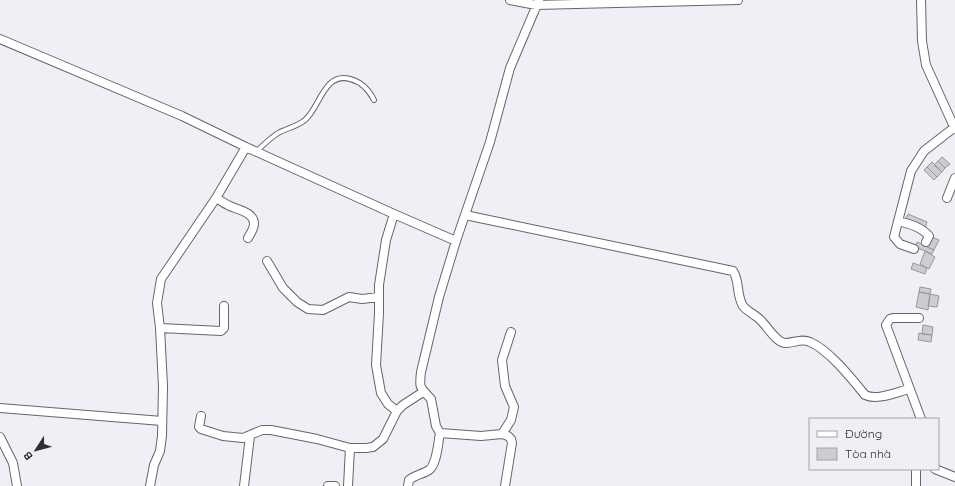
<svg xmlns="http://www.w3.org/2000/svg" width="955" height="486" viewBox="0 0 955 486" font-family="Quicksand,sans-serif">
<rect width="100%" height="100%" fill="#efeff5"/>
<path fill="#ccccd2" stroke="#97979d" d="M942,157L950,164L945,168L938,161Z
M938,161L945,168L942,172L934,165Z
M932,162L942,172L937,177L927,167Z
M927,167L937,177L934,180L924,170Z
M908,214L927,222L925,229L905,221Z
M932,237L939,240L934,250L927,247Z
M917,242L934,250L932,254L915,247Z
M925,251L935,257L929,269L920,264Z
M913,263L927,268L925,274L911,269Z
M920,287L931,289L930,294L919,292Z
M919,292L930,294L928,310L916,307Z
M930,294L939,296L937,307L928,306Z
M923,325L933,327L932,335L922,334Z
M919,333L932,335L931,342L918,340Z"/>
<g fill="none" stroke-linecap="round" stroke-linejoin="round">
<g stroke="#65656b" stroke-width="6">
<path id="service" d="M256,152C263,145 271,137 280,132C288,128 298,126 305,120C320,107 324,72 350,79C362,82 369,90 374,100"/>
</g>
<g stroke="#65656b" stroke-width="10">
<path id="minor" d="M510,0L536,5L738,0
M921,0L922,41L926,65L955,129
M0,39L182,116L246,147L394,214L456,241
M216,198C221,201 225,204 230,206C238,210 254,212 254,224C254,229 250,234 248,238
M947,198L955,178
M394,214L386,240L379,285V313L376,365L381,393L388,404L397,411
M465,215L733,271C740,281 736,295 743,306C747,311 752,313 757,317C766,323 775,343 786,343C794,343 802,338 810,342C829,350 852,379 865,395C877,401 897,392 909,389
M898,221C910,224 921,227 929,236L926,242
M914,249L900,244L894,237L911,171L924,151L955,127
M267,261L283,288L297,302L308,309L323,310L349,297L362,299L379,297
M919,318H893L890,319L886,325L921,419
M160,328L221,331L224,328V306
M0,408L162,421
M201,416L199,427L201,429L223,436L243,438L262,430H271L317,439L350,448H366L373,447L383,439L397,411L403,405L423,392
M502,434L511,420L514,407L505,386L502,360L511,332
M0,437L13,463L17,486
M935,469L955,477
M150,486L154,465L160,451L162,436L163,386L160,328L157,303L161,279L216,198L246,147
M244,486L250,436
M328,486H335
M348,486L350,448
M408,486L409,480C415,475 423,474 429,470C437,464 438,443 440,433
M505,486L512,443L511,439L508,436L502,434L481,436L440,433L436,426L431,399C420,387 419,389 421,372L439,297L456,241L490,142L510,68L539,0
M916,486V469"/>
</g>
<use href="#service" stroke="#fff" stroke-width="4"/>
<use href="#minor" stroke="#fff" stroke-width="8"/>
</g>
<rect x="809" y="418" width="130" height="52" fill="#efeff5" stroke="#a3a3a7"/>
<rect x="817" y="431" width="20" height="6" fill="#ffffff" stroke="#a3a3a7"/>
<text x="845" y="438" font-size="12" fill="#303032">Đường</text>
<rect x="817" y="448" width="20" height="12" fill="#ccccd2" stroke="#a3a3a7"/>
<text x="845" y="458" font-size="12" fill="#303032">Tòa nhà</text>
<g transform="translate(36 450) rotate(234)" stroke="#efeff5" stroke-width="3" paint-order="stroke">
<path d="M0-3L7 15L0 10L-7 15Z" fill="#303032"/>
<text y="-6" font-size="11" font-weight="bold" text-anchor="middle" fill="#303032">B</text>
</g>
</svg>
